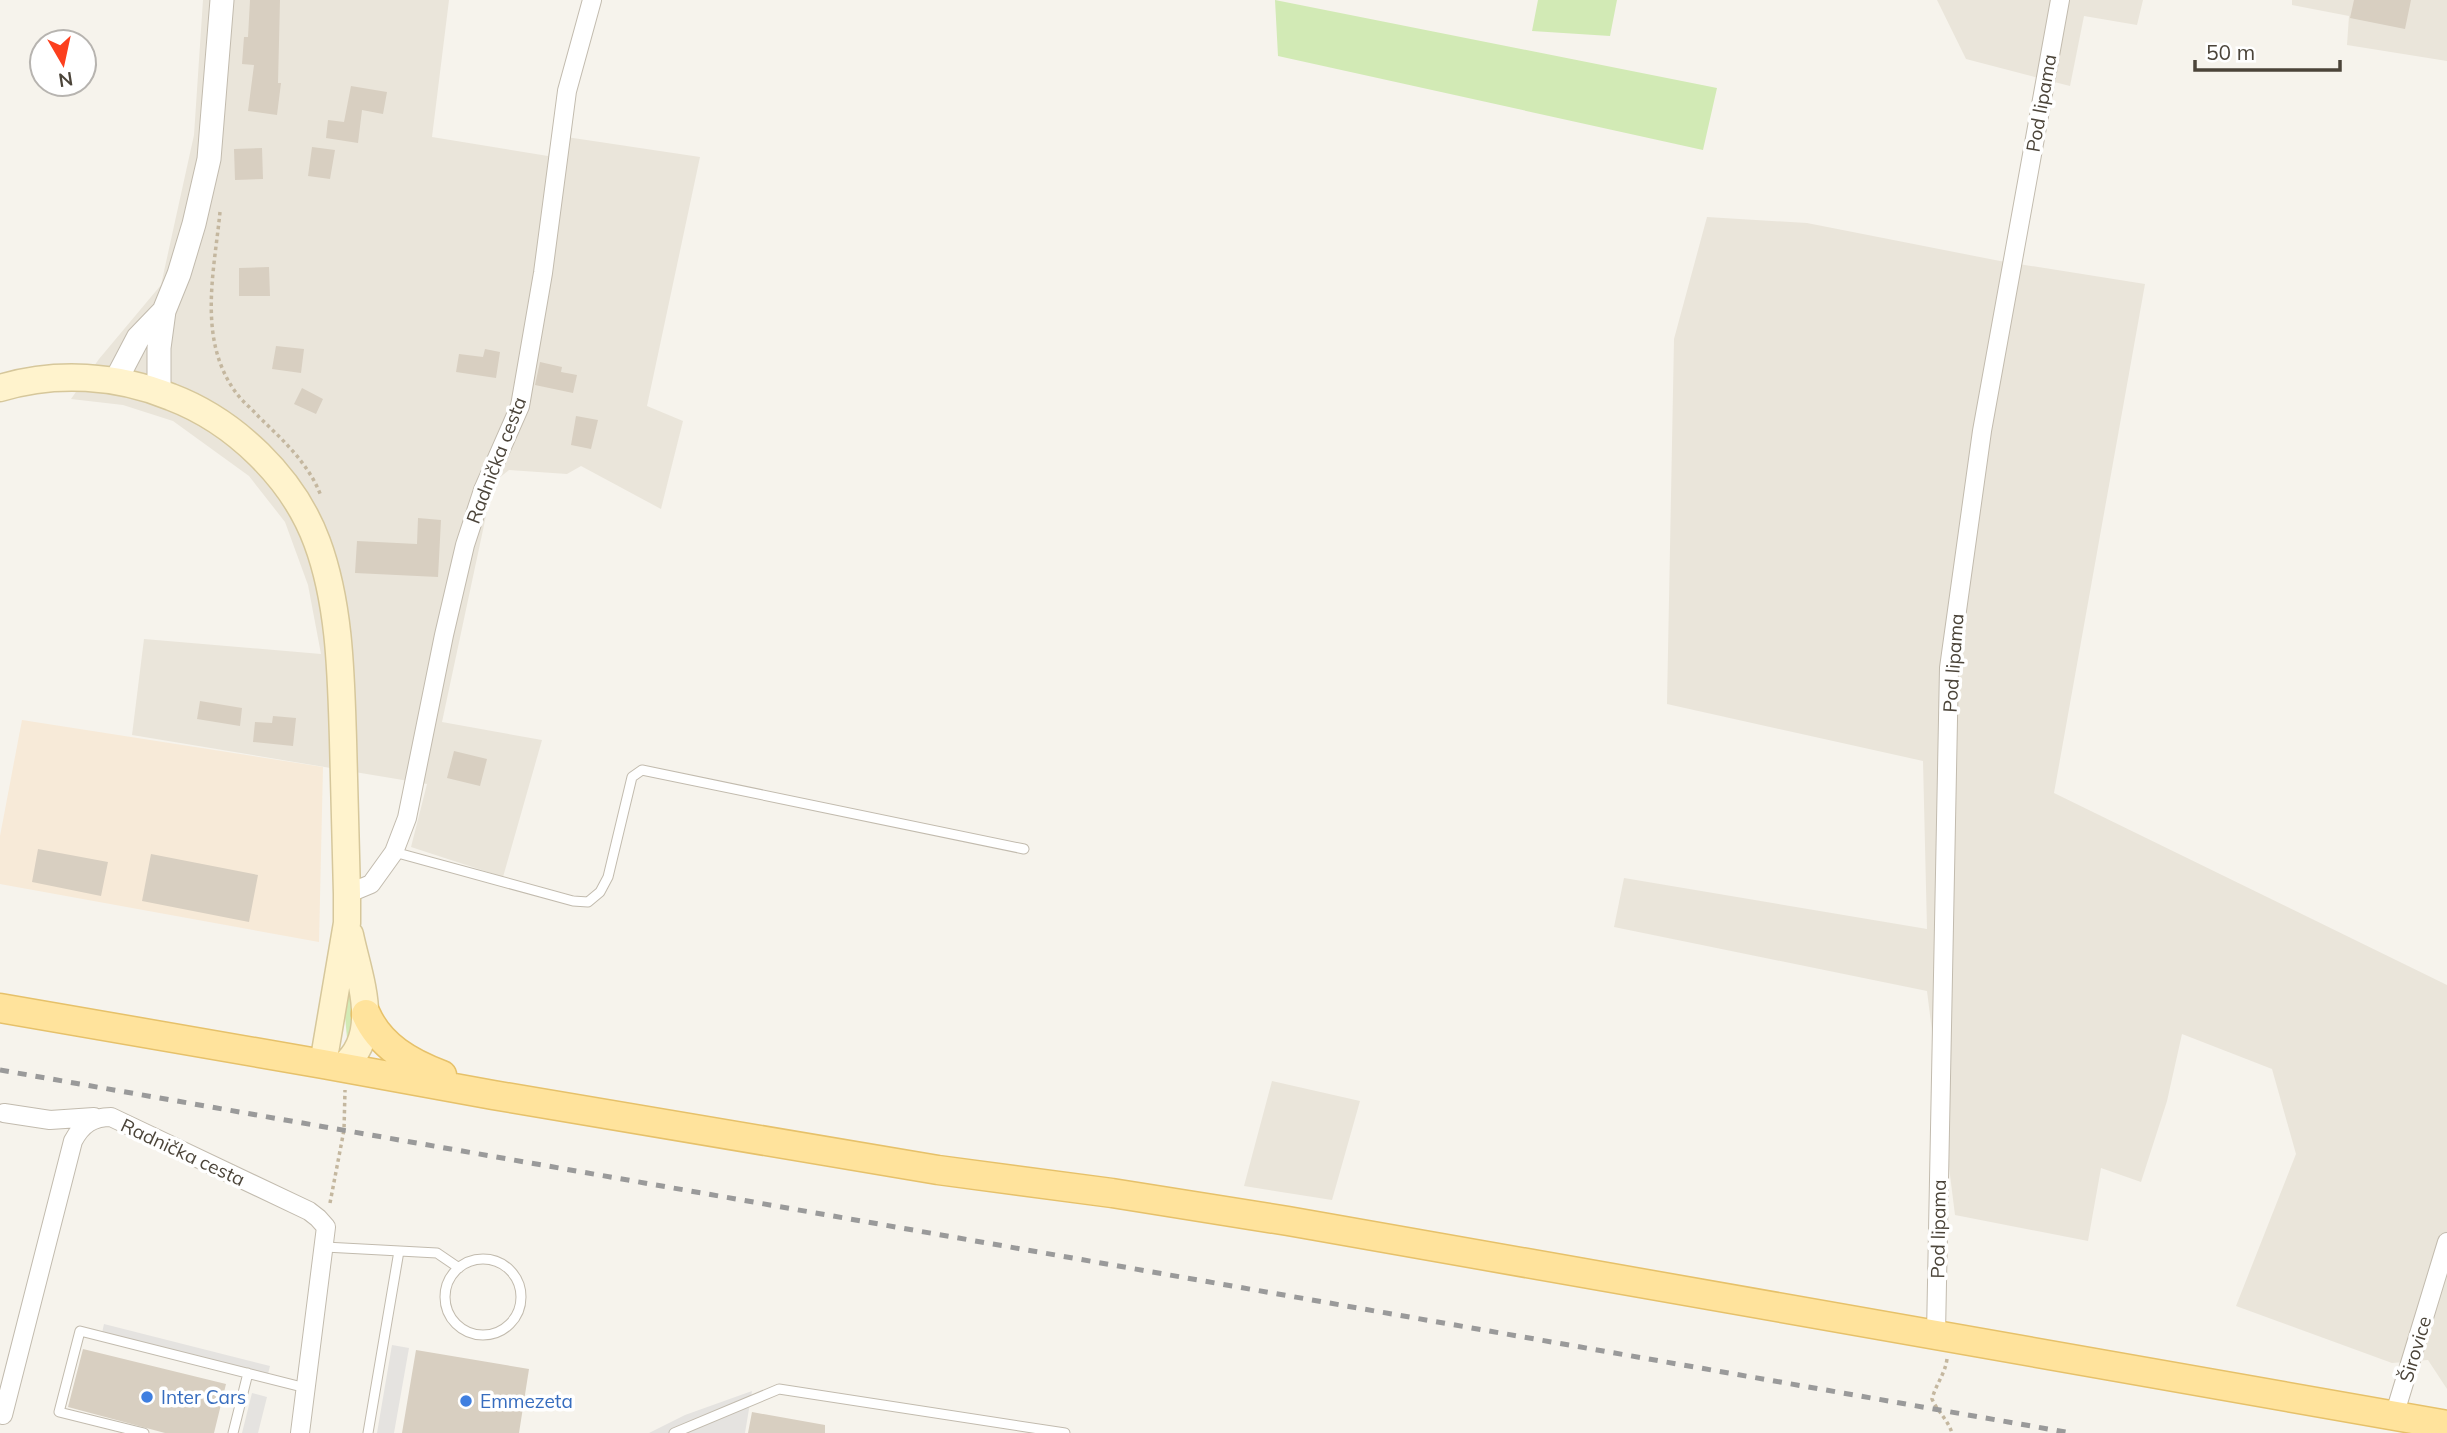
<svg xmlns="http://www.w3.org/2000/svg" width="2447" height="1433" viewBox="0 0 2447 1433" font-family="Mulish,sans-serif">
<rect width="100%" height="100%" fill="#f6f3ec"/>
<path fill="#eae5da" d="M203,0H449L432,137L548,156L553,135L700,157L647,406L683,421L661,509L581,466L567,474L509,470L493,483L442,722L542,740L503,877L411,847L427,784L132,735L144,639L321,654L308,585L285,522L249,476L173,421L123,405L71,399L99,359L161,285L194,135Z
M1937,0H2143L2137,25L2084,16L2070,86L1966,59Z
M2292,0H2447V61L2347,45L2349,16L2292,5Z
M1707,217L1807,223L2000,261L2145,284L2054,793L2447,985V1389L2428,1360L2392,1363L2236,1306L2296,1154L2272,1069L2182,1034L2167,1101L2141,1182L2101,1168L2088,1241L1955,1215L1927,991L1614,927L1624,878L1927,929L1923,761L1667,704L1674,339Z
M1272,1081L1360,1101L1332,1200L1244,1186Z"/>
<path fill="#f7ead8" d="M22,720L323,767L319,942L0,884V836Z"/>
<path fill="#d2eab5" d="M1275,0L1717,88L1703,150L1278,56Z
M1538,0H1617L1610,36L1532,31Z
M352,978L355,1033L347,1038L345,1016L348,980Z"/>
<path fill="#e5e3e0" d="M104,1324L270,1366L268,1374L102,1333Z
M392,1345L409,1348L394,1433H377Z
M752,1391L745,1433H649L685,1415Z
M252,1393L267,1397L258,1433H242Z"/>
<path fill="#d8cfc1" d="M250,0H280L278,83H281L277,115L248,111L254,65L242,64L244,37H248Z
M2354,0H2411L2405,29L2350,18Z
M351,86L387,92L383,114L362,110L358,143L326,138L328,120L344,122Z
M312,147L335,150L330,179L308,176Z
M262,148L263,179L235,180L234,149Z
M269,267L270,296H239V268Z
M276,346L304,349L301,373L272,369Z
M485,349L500,352L496,378L456,372L459,354L483,357Z
M540,362L562,367L561,372L577,375L573,393L535,385Z
M302,388L323,399L316,414L294,404Z
M576,416L598,420L591,449L571,445Z
M418,518L441,520L438,577L355,573L357,541L417,544Z
M200,701L242,708L240,726L197,719Z
M273,716L296,718L293,746L253,742L255,722L272,723Z
M454,751L487,759L480,786L447,778Z
M38,849L108,862L101,896L32,882Z
M151,854L258,875L249,922L142,901Z
M83,1349L226,1384L214,1433H165L68,1407Z
M416,1350L529,1369L519,1433H402Z
M752,1412L825,1425V1433H748Z"/>
<g fill="none" stroke-linecap="round" stroke-linejoin="round">
<g stroke="#c2bbae" stroke-width="11">
<path id="service" d="M394,852L573,901L588,902L600,892L608,877L632,777L642,770L1024,849
M325,1247L437,1253L459,1268
M445 1297a38 38 0 1 1 76 0a38 38 0 1 1-76 0Z
M144,1433L59,1412L80,1331L306,1388
M233,1433L248,1373
M368,1433L399,1251
M674,1433L779,1389L1065,1433"/>
</g>
<g stroke="#c2bbae" stroke-width="20">
<path id="minor" d="M347,894L371,884L394,852L407,818L444,635L465,545L483,490L520,406L543,273L567,91L592,0
M4,1113L50,1120L94,1117
M1936,1334L1949,668L1982,431L2060,0
M3,1415L73,1141C82,1124 93,1117 111,1117L309,1211L318,1218L326,1227L300,1433
M2394,1416L2447,1242"/>
</g>
<g stroke="#c2bbae" stroke-width="25">
<path id="tertiary" d="M116,380L138,338L164,311
M159,392V348L164,311L179,274L194,224L209,159L222,0"/>
</g>
<g stroke="#d6c79b" stroke-width="29">
<path id="secondary" d="M0,388C56,371 117,375 171,397C234,421 293,477 317,542C340,604 341,675 343,740C344,791 346,842 347,894V923L323,1064
M342,1067C383,1035 359,978 350,935"/>
</g>
<g stroke="#e6c16a" stroke-width="31">
<path id="primary" d="M0,1008L323,1064L493,1095L938,1170L1112,1193L1288,1221L2447,1425
M366,1014C380,1046 410,1063 442,1075"/>
</g>
<path stroke="#c4b79f" stroke-width="3.5" stroke-dasharray="3.5 3.5" stroke-linecap="butt" d="M220,212C214,273 197,341 237,394C243,402 252,409 259,417C283,440 309,464 321,496
M330,1203L344,1130L345,1090
M1947,1359C1945,1374 1936,1384 1932,1399C1938,1412 1948,1420 1952,1433"/>
<use href="#service" stroke="#fff" stroke-width="9"/>
<use href="#minor" stroke="#fff" stroke-width="18"/>
<use href="#tertiary" stroke="#fff" stroke-width="23"/>
<use href="#secondary" stroke="#fff3cd" stroke-width="26"/>
<use href="#primary" stroke="#ffe39c" stroke-width="28"/>
<path stroke="#9a9a9a" stroke-width="5" stroke-dasharray="9 9" stroke-linecap="butt" d="M0,1070L2071,1433"/>
</g>
<g fill="#3f7fe0" stroke="#fff" stroke-width="2.5">
<circle cx="147" cy="1397" r="7"/>
<circle cx="466" cy="1401" r="7"/>
</g>
<g text-anchor="middle" dominant-baseline="central" stroke-width="7" stroke-linejoin="round" paint-order="stroke">
<g font-size="19" fill="#4b4439" stroke="#fff">
<text transform="translate(2041 103) rotate(-80)">Pod lipama</text>
<text transform="translate(496 460) rotate(-69)">Radnička cesta</text>
<text transform="translate(1953 663) rotate(-86)">Pod lipama</text>
<text transform="translate(183 1152) rotate(25)">Radnička cesta</text>
<text transform="translate(1938 1229) rotate(-89)">Pod lipama</text>
<text transform="translate(2415 1349) rotate(-73)">Širovice</text>
</g>
<g font-size="19" fill="#366cbe" stroke="#fff" text-anchor="start">
<text x="161" y="1397">Inter Cars</text>
<text x="480" y="1401">Emmezeta</text>
</g>
</g>
<g transform="translate(63 63) rotate(171)"><circle r="33" fill="#ffffff" stroke="#b7b4b0" stroke-width="2"/>
<path d="M0-5L12 26L0 18L-12 26Z" fill="#fc3f1d"/>
<text y="-10" font-size="19" font-weight="bold" text-anchor="middle" fill="#4b4439">N</text>
</g>
<path d="M2195 60v10h145v-10" fill="none" stroke="#4b4439" stroke-width="3.5"/>
<text x="2206" y="60" font-size="21" fill="#4b4439" stroke="#ffffff" stroke-width="5" paint-order="stroke">50 m</text>
</svg>
